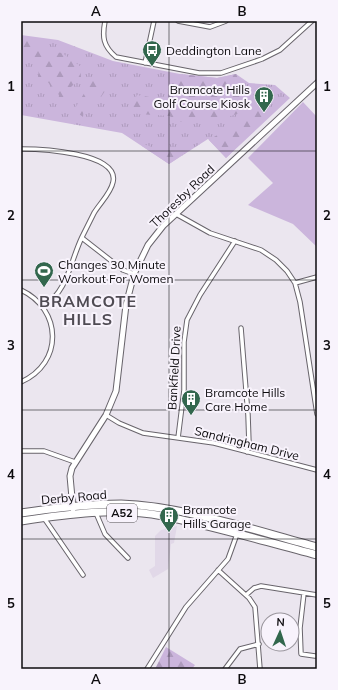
<svg xmlns="http://www.w3.org/2000/svg" width="338" height="690" viewBox="0 0 338 690" font-family="Mulish,sans-serif">
<defs>
<pattern id="grass-tufts" width="24" height="20" patternUnits="userSpaceOnUse"><rect width="24" height="20" fill="#cbb5dc"/><path d="M3 7l-1-3M5 7V3M7 7l1-3M15 17l-1-3M17 17v-4M19 17l1-3" fill="none" stroke="#ad9abc"/></pattern>
<pattern id="forest-firs" width="22" height="20" patternUnits="userSpaceOnUse"><rect width="22" height="20" fill="#cbb5dc"/><path d="M5 1l3.5 6h-7zM16 11l3.5 6h-7z" fill="#ad9abc"/></pattern>
</defs>
<rect width="100%" height="100%" fill="#ebe6ef"/>
<path fill="#e1d8e8" d="M177,526L174,543L171,544L168,569L153,578L149,570L155,566V536L161,530Z"/>
<path fill="url(#grass-tufts)" d="M21,35L58,40L113,61L180,74L217,78L236,74L249,83L275,85L290,98L226,158L208,139L169,164L122,133L21,115Z"/>
<path fill="url(#forest-firs)" d="M21,38L41,40L32,49L62,53L80,66L81,77L71,87L66,111L58,105L59,95L46,80L38,79L39,67L33,61L24,56L21,59Z
M180,74L217,78L236,74L241,85L252,88C252,92 253,98 252,101C244,123 195,118 175,123L170,116L138,114L129,112L137,95L168,100Z
M94,77L106,81L105,91L101,97H91L84,107L83,117L74,110Z
M259,105L263,106L261,111L265,120L226,158L209,140L255,112Z
M147,145L157,150L194,147L169,164L142,146Z
M166,647L195,665L192,669H155Z"/>
<path fill="#cbb5dc" d="M303,102L317,117V247L293,224L248,205L273,183L248,158Z"/>
<g fill="none" stroke-linecap="round" stroke-linejoin="round">
<g stroke="#68646b" stroke-width="5.5">
<path id="street" d="M105,21C102,37 103,46 116,57L199,73H221L262,59L280,50L312,21
M178,21L210,27L226,21
M145,63L154,21
M21,149C38,149 120,152 113,182C111,193 100,203 94,213C90,221 86,229 82,237C69,265 69,288 43,308
M176,214L210,233L261,250L276,260L287,271L295,283L300,302L317,414
M82,238L123,270L134,274
M295,283L317,277
M21,290C62,309 64,363 21,382
M241,328L248,415L249,444L247,452
M106,415L119,423L143,433L214,443L317,470
M178,438L184,390V342L187,320L200,295L235,241
M21,451H44L75,462
M96,513L105,534L128,558
M44,518L83,575
M218,570L249,598L255,607L260,669
M304,593L300,628L301,654L315,656
M246,595L254,588L261,586L317,595
M147,669L186,607L228,559L237,534
M225,669L240,649L259,644"/>
</g>
<g stroke="#68646b" stroke-width="7">
<path id="secondary" d="M73,509L70,476L72,468L106,415L116,391L126,305L134,274L148,245L163,226L317,83"/>
</g>
<g stroke="#68646b" stroke-width="9">
<path id="highway" d="M21,513C54,508 87,504 121,504C183,506 257,531 317,547
M21,521C67,514 117,507 163,516C215,526 266,542 317,555"/>
</g>
<use href="#street" stroke="#fff" stroke-width="3.5"/>
<use href="#secondary" stroke="#fff" stroke-width="5"/>
<use href="#highway" stroke="#fff" stroke-width="7"/>
</g>
<path fill="none" stroke="#0d0b0e" stroke-width="1" stroke-opacity="0.55" d="M169,21V669M21,151H317M21,280H317M21,410H317M21,539H317"/>
<defs>
<g id="bus-pin" transform="scale(1)"><path d="M0 17L-7.5 6A9.5 9.5 0 1 1 7.5 6Z" fill="#32674d" stroke="#f8f3fc"/><path d="M-5-6H5V4H4V6H2V4H-2V6H-4V4H-5ZM-3.5-4V0h7V-4ZM-3.5 1.2v1.5H-2V1.2ZM2 1.2v1.5H3.5V1.2Z" fill="#fff"/></g>
<g id="building-pin" transform="scale(1)"><path d="M0 17L-7.5 6A9.5 9.5 0 1 1 7.5 6Z" fill="#32674d" stroke="#f8f3fc"/><path d="M-4-6H4V6H1V3H-1V6H-4ZM-2.5-4.3h1.7v1.8h-1.7ZM.8-4.3h1.7v1.8H.8ZM-2.5-1h1.7V.8h-1.7ZM.8-1h1.7V.8H.8Z" fill="#fff"/></g>
<g id="stadium-pin" transform="scale(1)"><path d="M0 17L-7.5 6A9.5 9.5 0 1 1 7.5 6Z" fill="#32674d" stroke="#f8f3fc"/><path d="M0-5a6.5 5 0 1 0 0 10a6.5 5 0 1 0 0-10ZM-3.5-1.8h7v3.6h-7Z" fill="#fff"/></g>
</defs>
<g fill-rule="evenodd">
<use href="#bus-pin" x="152" y="50"/>
<use href="#building-pin" x="264" y="96"/>
<use href="#stadium-pin" x="44" y="271"/>
<use href="#building-pin" x="191" y="399"/>
<use href="#building-pin" x="169" y="516"/>
</g>
<g text-anchor="middle" dominant-baseline="central" stroke-width="4" stroke-linejoin="round" paint-order="stroke">
<rect fill="#f8f3fc" stroke="#545155" stroke-width="1" x="107" y="504" width="30" height="18" rx="3"/>
<g font-size="11" font-weight="bold" fill="#0d0b0e">
<text x="122" y="513">A52</text>
</g>
<g font-size="12" fill="#0d0b0e" stroke="#f8f3fc" text-anchor="start">
<text x="166" y="50">Deddington Lane</text>
<text x="250" y="89" text-anchor="end">Bramcote Hills<tspan x="250" dy="14">Golf Course Kiosk</tspan></text>
<text x="58" y="264">Changes 30 Minute<tspan x="58" dy="14">Workout For Women</tspan></text>
<text x="205" y="392">Bramcote Hills<tspan x="205" dy="14">Care Home</tspan></text>
<text x="183" y="509">Bramcote<tspan x="183" dy="14">Hills Garage</tspan></text>
</g>
<g font-size="12" fill="#0d0b0e" stroke="#f8f3fc">
<text transform="translate(182 196) rotate(-44)">Thoresby Road</text>
<text transform="translate(174 368) rotate(-87)">Bankfield Drive</text>
<text transform="translate(247 443) rotate(14)">Sandringham Drive</text>
<text transform="translate(74 497) rotate(-5)">Derby Road</text>
</g>
<g font-size="16" font-weight="bold" letter-spacing="1" fill="#4f4b53" stroke="#f8f3fc">
<text x="88" y="301">BRAMCOTE<tspan x="88" dy="18">HILLS</tspan></text>
</g>
</g>
<rect width="338" height="690" fill="none" stroke="#f8f3fc" stroke-width="44"/>
<g transform="translate(280 632) rotate(3)"><circle r="19" fill="#f8f3fc" stroke="#9a969d"/>
<path d="M0-3L7 15L0 10L-7 15Z" fill="#32674d"/>
<text y="-6" font-size="11" font-weight="bold" text-anchor="middle" fill="#0d0b0e">N</text>
</g>
<rect x="22" y="22" width="294" height="646" fill="none" stroke="#0d0b0e" stroke-width="1.5"/>
<g font-size="13" text-anchor="middle" font-weight="bold" fill="#0d0b0e">
<text x="96" y="16">A</text>
<text x="242" y="16">B</text>
<text x="11" y="91">1</text>
<text x="327" y="91">1</text>
<text x="11" y="220">2</text>
<text x="327" y="220">2</text>
<text x="11" y="350">3</text>
<text x="327" y="350">3</text>
<text x="11" y="479">4</text>
<text x="327" y="479">4</text>
<text x="11" y="608">5</text>
<text x="327" y="608">5</text>
<text x="96" y="684">A</text>
<text x="242" y="684">B</text>
</g>
</svg>
